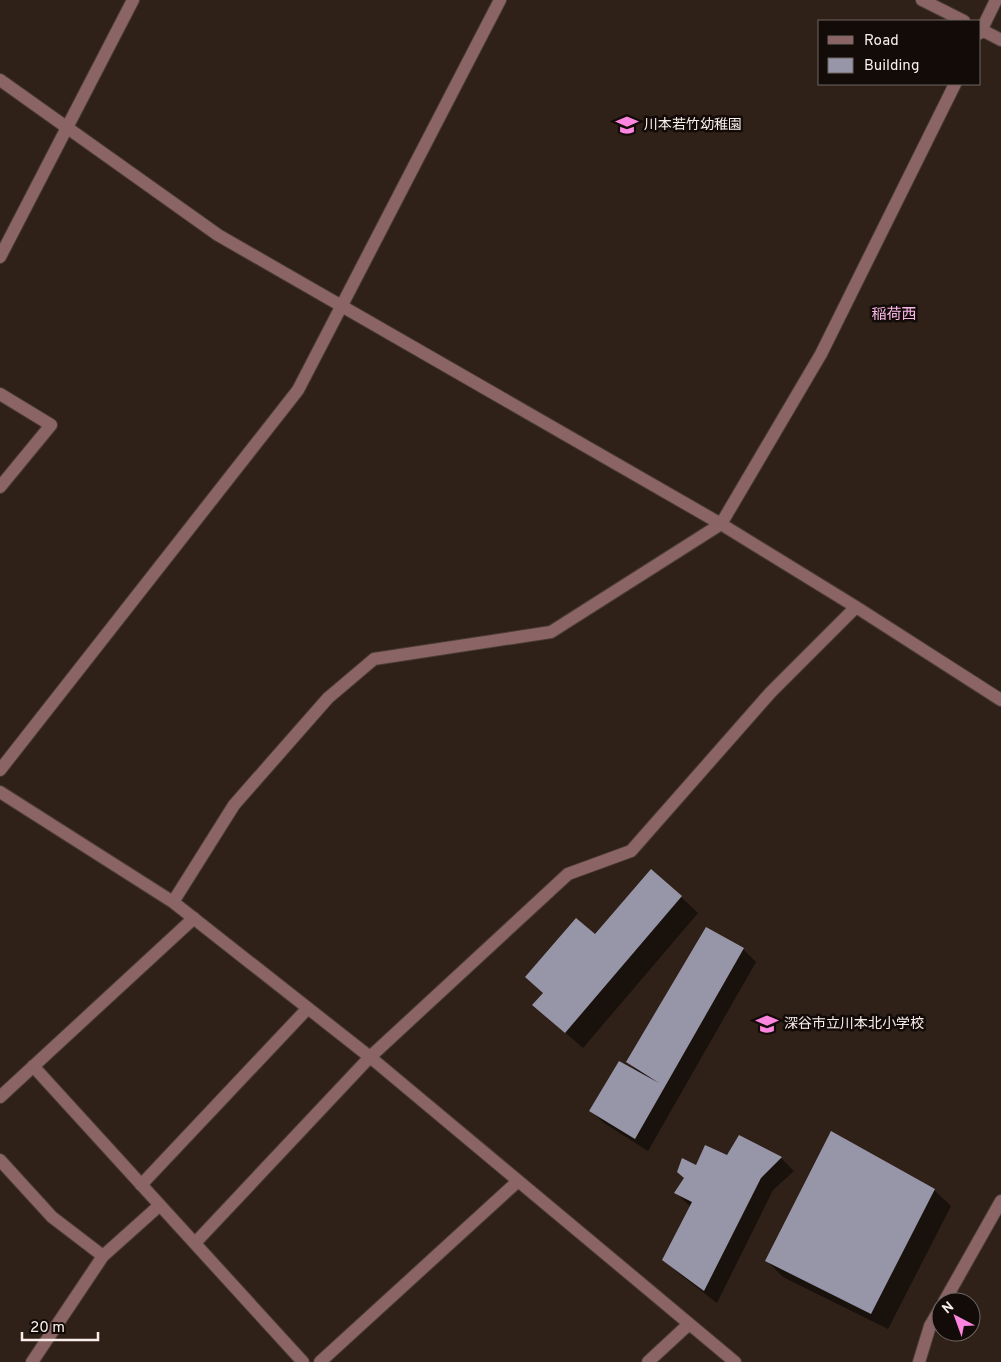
<svg xmlns="http://www.w3.org/2000/svg" width="1001" height="1362" viewBox="0 0 1001 1362" font-family="Overpass,'Noto Sans JP',sans-serif">
<rect width="100%" height="100%" fill="#2f2018"/>
<path fill="#0007" d="M681,897L698,913L583,1048L534,1005L544,994L527,977L595,936Z
M743,949L756,962L648,1151L604,1123L591,1111L638,1072L628,1061Z
M740,1136L781,1158L794,1171L773,1190L717,1303L677,1272L664,1259L691,1207L676,1193L696,1166L727,1157Z
M934,1190L951,1206L888,1329L783,1277L766,1260Z"/>
<path fill="#9795a8" d="M651,869L682,896L565,1033L532,1005L543,993L525,977L576,918L595,934Z
M706,927L744,948L635,1139L589,1111L619,1061L659,1083L626,1062Z
M831,1131L935,1189L871,1314L765,1261Z
M739,1135L782,1157L761,1178L704,1291L662,1260L692,1202L674,1193L684,1178L677,1172L682,1158L696,1165L705,1145L727,1155Z"/>
<g fill="none" stroke-linecap="round" stroke-linejoin="round">
<g stroke="#4b3d35" stroke-width="14">
<path id="minor" d="M922,0L964,21
M980,29L1001,40
M980,33L996,0
M0,80L218,235L721,524L856,607L1001,700
M0,257L133,0
M0,394L51,425L0,487
M0,770L298,390L500,0
M0,792L173,902L370,1057L735,1362
M173,902L234,805L328,698L374,659L551,632L721,524L821,354L955,84
M33,1066L303,1362
M0,1097L194,918
M0,1160L52,1217L103,1256
M141,1185L308,1008
M195,1243L370,1057L568,874L631,851L771,692L856,607
M944,1302L1001,1201
M32,1362L103,1256L160,1205
M320,1362L517,1182
M648,1362L689,1324
M919,1362L930,1326L941,1307"/>
</g>
<use href="#minor" stroke="#8b6565" stroke-width="12"/>
</g>
<defs>
<g id="school-bare" transform="scale(1.725)"><path d="M0-5L7-2L0 1L-7-2ZM-4 1L0 2.5L4 1V4Q0 6-4 4Z" fill="#fe85e0" stroke="#120b08" stroke-width="2.5" paint-order="stroke"/></g>
</defs>
<g fill-rule="evenodd">
<use href="#school-bare" x="627" y="125"/>
<use href="#school-bare" x="767" y="1024"/>
</g>
<g text-anchor="middle" dominant-baseline="central" stroke-width="5" stroke-linejoin="round" paint-order="stroke">
<g font-size="14" fill="#f9eee9" stroke="#120b08" text-anchor="start">
<text x="644" y="125">川本若竹幼稚園</text>
<text x="784" y="1024">深谷市立川本北小学校</text>
</g>
<g font-size="15" fill="#f9b5e5" stroke="#120b08">
<text x="894" y="315">稲荷西</text>
</g>
</g>
<rect x="818" y="20" width="162" height="65" fill="#120b08" stroke="#6e6662"/>
<rect x="828" y="36" width="25" height="8" fill="#8b6565" stroke="#6e6662"/>
<text x="864" y="45" font-size="15" fill="#f9eee9">Road</text>
<rect x="828" y="58" width="25" height="15" fill="#9795a8" stroke="#6e6662"/>
<text x="864" y="70" font-size="15" fill="#f9eee9">Building</text>
<g transform="translate(956 1317) rotate(319)"><circle r="24" fill="#120b08" stroke="#6e6662"/>
<path d="M0-4L9 19L0 12L-9 19Z" fill="#fe85e0"/>
<text y="-8" font-size="14" font-weight="bold" text-anchor="middle" fill="#f9eee9">N</text>
</g>
<path d="M22 1332v8h76v-8" fill="none" stroke="#f9eee9" stroke-width="2.5"/>
<text x="30" y="1332" font-size="15" fill="#f9eee9" stroke="#120b08" stroke-width="4" paint-order="stroke">20 m</text>
</svg>
